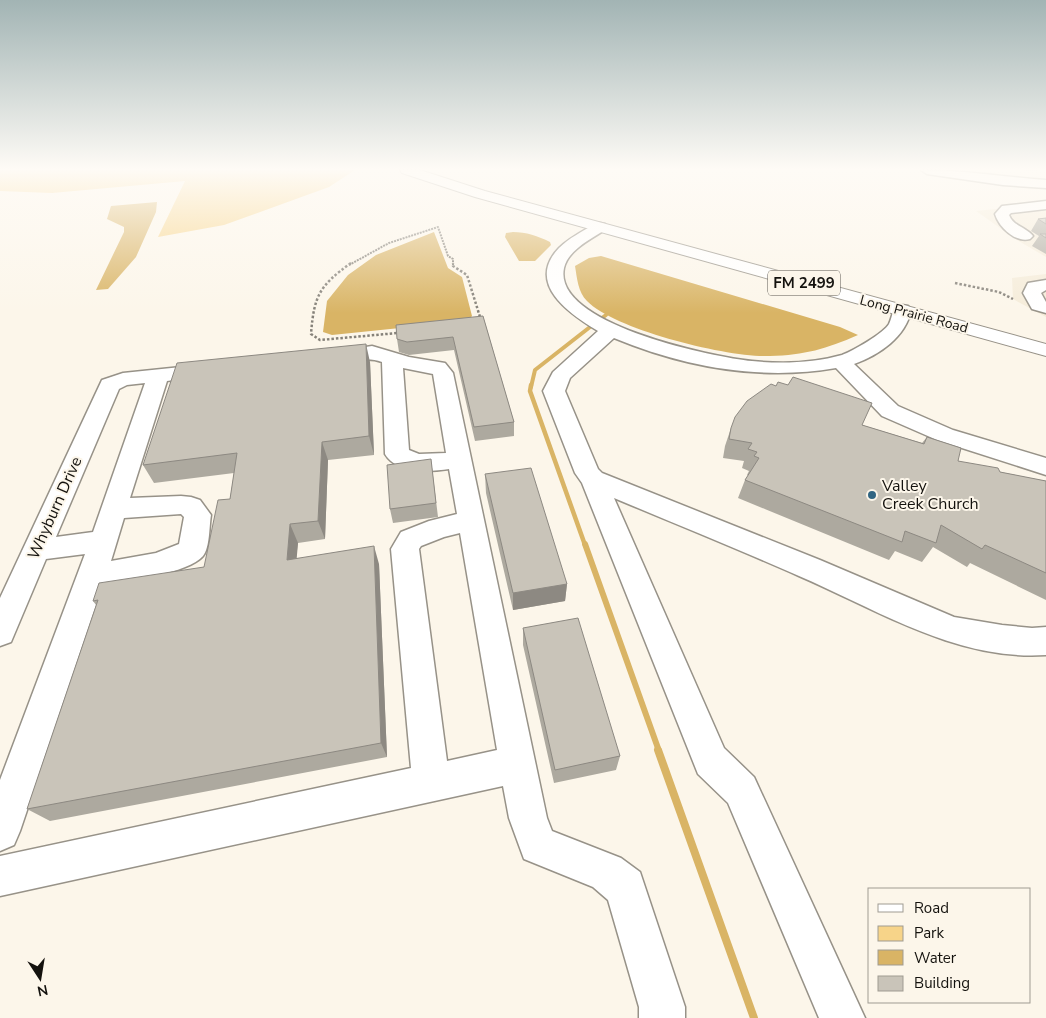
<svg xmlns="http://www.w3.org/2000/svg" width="1046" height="1018" viewBox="0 0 1046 1018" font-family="'Nunito Sans',sans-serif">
<rect width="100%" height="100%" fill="#fcf6ea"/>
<path fill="#f5ecd9" d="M1046,204V257L1017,240L976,211Z
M1046,274V317L1013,299L1012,278Z"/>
<path fill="#f7d489" d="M0,170H355L329,187L224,225L158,237L185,181L52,193L0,191Z"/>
<path fill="#d9b465" d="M157,202L156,212L136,257L108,289L96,290L124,232V227L107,219L111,206Z
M434,232L448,268L462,277L472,316L468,321L332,335L323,332L327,301L348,275L376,255Z
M513,232C526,232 538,236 550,242L551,245L535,261H519L505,237L506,233Z
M601,256L840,327L858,335C826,349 805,355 770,356C729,358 615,330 587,301C578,292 577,278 575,266L589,258Z"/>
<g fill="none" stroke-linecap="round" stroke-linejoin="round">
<path stroke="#d9b465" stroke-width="4" d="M602,318L606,315
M531,387L535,370L590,327"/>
<path stroke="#d9b465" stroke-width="4.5" d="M531,385L530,391L585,545"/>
<path stroke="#d9b465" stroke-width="6" d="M585,544L659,751"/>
<path stroke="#d9b465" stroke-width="8" d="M658,750L754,1018"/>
<g stroke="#979288" stroke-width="3">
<path id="minor" d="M921,170C963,170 1004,177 1046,180V188L1003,185L927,174Z
M1046,201V209L1011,213L1009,215C1013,226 1026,227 1033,236L1030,239C1015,243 999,227 995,214L1002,206Z
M600,223L605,224L607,227L605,230C591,239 568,250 564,268C552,324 713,357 752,361C780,364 814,363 842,355C853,351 884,333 889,324C892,318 892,312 896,306L902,305L908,306L911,310C906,337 879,355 854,364L898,406L953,430L1046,458V475L937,440L882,416L836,368C761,381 684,367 614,338L570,378L565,391L598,469L602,473L820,560L954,617L1002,625L1032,628L1046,627V655C957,661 878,610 799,576C738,549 676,524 614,498L724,748L754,777L865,1018H819L728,803L698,774L582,483L575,473L543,391L553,372L598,331C570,314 525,284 559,248C569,238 583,231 595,224Z
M1046,280V290L1041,293L1046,302V313L1032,309L1023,293L1028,283Z
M372,346L409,357L445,363L453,373L547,818L552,831L621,858L640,872L685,1007V1018H639V1007L608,900L593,887L524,859L509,818L503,786L0,896V856L411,768L391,549L401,532L429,521L457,514L449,469C429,472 397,474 385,454L382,362C362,355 345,366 326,361L323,357L326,353ZM403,368L433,374L446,453L419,454L409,450ZM460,533L497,750L447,761L419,549L421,546L444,537Z
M210,364L217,366L220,370L217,374L167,381L130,498L181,496L191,497L200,500L211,515C209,527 210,547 203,556C189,573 125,582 103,585L20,831L14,845L0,851V780L85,554L46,559L11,642L0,646V598L102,380L123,373ZM145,383L93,532L56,537L119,389L127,385ZM181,514L184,517L179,544L156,553L111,561L124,518Z"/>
</g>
<g stroke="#979288" stroke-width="2">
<path id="major" d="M400,170H420L485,191L1046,344V356L475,197L402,173Z"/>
</g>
<path stroke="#858179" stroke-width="2" stroke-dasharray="2 1" stroke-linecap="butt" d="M349,265L389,243L438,227L448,256L453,259V265"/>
<path stroke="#858179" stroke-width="2.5" stroke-dasharray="2.5 2" stroke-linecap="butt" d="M351,263C319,286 314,296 311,334L320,340L453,328L476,323L480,317L467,275L453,266V263
M955,283L999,292L1013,299"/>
<use href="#minor" fill="#fff" fill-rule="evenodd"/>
<use href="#major" fill="#fff" fill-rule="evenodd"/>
</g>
<path fill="#ada99f" d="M1023,170H1038L1037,171Z
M1046,218V254L1032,246L1039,236L1031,231L1038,219Z
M483,316L514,422V436L475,441L454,350L409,355L399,352L397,339Z
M370,362L374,455L328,460L325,539L298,543L296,558L379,564L387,757L50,821L27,809L96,605L93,601L204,567L230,499L234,473L154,483L143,465Z
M862,425L922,443L927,437L958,461L1000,472L1046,481V600L970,563L967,567L933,547L922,562L895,551L889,560L738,498L745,480L748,475H747L749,471L742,468L744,461L723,458L725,446L731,428Z
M431,459L438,517L393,523L390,509Z
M485,474L567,584L565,601L513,610L486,493Z
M523,628L620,756L616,770L554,783L523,645Z"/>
<path fill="#8d8982" d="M366,344L370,362L374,455L369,436Z
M322,442L328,460L325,539L318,521Z
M290,524L298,543L295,578L287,560Z
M374,546L379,564L387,757L381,743Z
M567,584L565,601L513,610V593Z"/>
<path fill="#c9c4b9" stroke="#8d8982" d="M1046,218V224L1038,219Z
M1040,234H1046V238Z
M483,316L514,422L474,427L453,337L407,342L397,339L396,325Z
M366,344L369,436L322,442L318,521L290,524L287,560L374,546L381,743L27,809L98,600L93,601L99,583L204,567L218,500L230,499L237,453L143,465L177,363Z
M793,377L872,403L862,425L924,444L927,437L961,448L958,461L998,468L1000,472L1046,481V573L985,545L982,549L941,525L936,543L905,531L902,542L745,480L759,458L754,456L757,452L748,449L752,443L729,439L731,428L735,417L747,401L771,384L776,386L778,382L788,385Z
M431,459L436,503L390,509L387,465Z
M531,468L567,584L513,593L485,474Z
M578,618L620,756L555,770L523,628Z"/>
<linearGradient id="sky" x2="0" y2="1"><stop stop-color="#a2b4b4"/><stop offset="0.54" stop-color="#fefbf6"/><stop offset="1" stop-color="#fefbf6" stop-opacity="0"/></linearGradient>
<rect width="1046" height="313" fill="url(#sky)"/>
<circle fill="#316582" stroke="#fcf6ea" stroke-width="2" cx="872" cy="495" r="5"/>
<g text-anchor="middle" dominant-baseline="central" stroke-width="4" stroke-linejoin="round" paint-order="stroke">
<g font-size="14" fill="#14120e" stroke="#fcf6ea">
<text transform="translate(914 314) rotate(15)">Long Prairie Road</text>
</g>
<rect fill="#fcf6ea" stroke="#5a5650" stroke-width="1" x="768" y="270.5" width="72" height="25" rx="4"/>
<g font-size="15" font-weight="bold" fill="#14120e">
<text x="804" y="283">FM 2499</text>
</g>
<g font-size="16" fill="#14120e" stroke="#fcf6ea" text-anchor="start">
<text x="882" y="486">Valley<tspan x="882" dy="18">Creek Church</tspan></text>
</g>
<g font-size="16" fill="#14120e" stroke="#fcf6ea">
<text transform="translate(55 508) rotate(-66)">Whyburn Drive</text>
</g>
</g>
<rect x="868" y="888" width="162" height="115" fill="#fcf6ea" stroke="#9f9b92"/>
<rect x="878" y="904" width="25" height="8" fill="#ffffff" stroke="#9f9b92"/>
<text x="914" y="913" font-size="15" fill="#14120e">Road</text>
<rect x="878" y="926" width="25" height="15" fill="#f7d489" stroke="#9f9b92"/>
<text x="914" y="938" font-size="15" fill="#14120e">Park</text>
<rect x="878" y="950" width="25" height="15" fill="#d9b465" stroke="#9f9b92"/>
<text x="914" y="963" font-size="15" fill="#14120e">Water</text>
<rect x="878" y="976" width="25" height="15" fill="#c9c4b9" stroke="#9f9b92"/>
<text x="914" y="988" font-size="15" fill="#14120e">Building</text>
<g transform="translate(40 978) rotate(168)" stroke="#fcf6ea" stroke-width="4" paint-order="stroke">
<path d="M0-4L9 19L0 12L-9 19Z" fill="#14120e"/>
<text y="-8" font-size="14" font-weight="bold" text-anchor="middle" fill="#14120e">N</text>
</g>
</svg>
